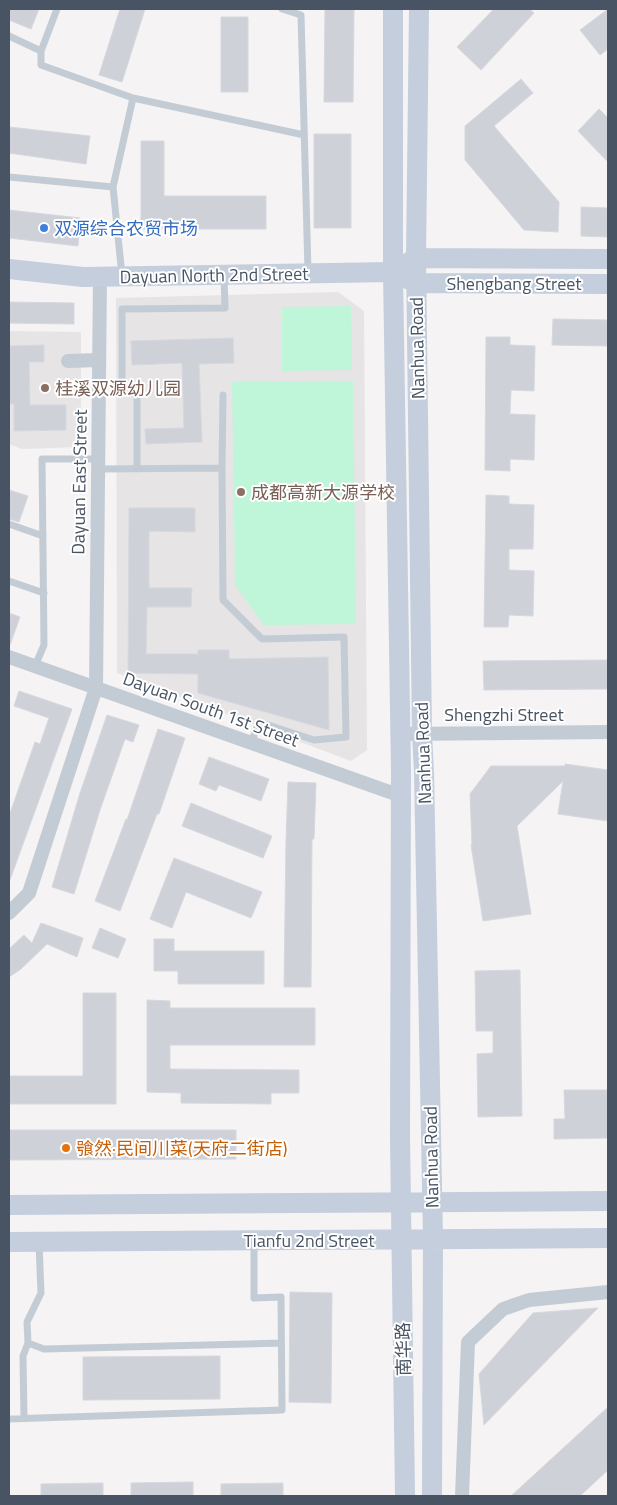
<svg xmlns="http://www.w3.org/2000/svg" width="617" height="1505" viewBox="0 0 617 1505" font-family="'Titillium Web','Noto Sans SC',sans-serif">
<rect width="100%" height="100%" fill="#f5f3f3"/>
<path fill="#e6e4e5" d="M338,292L364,311L367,750L351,761L117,673L116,298Z
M9,331L81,332V447L22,449L9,444Z"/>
<path fill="#bff5d8" d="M351,306L352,370L282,371V307Z
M353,381L356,624L264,625L235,585L232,382Z"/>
<path fill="#cfd1d8" stroke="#d6d8df" d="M9,9H39L31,29L9,20Z
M120,9H145L122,82L99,75Z
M325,9H354L353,102H324Z
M494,9H529L534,13L481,70L457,47Z
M608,9V49L600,55L580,30Z
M221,17H248V92H221Z
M521,79L533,93L494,126L559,202L558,232L524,230L465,160V126Z
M599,109L608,118V162L578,131Z
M9,127L90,136L86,164L9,153Z
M314,134H351V228H314Z
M141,141H164V196H266V229H141Z
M581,207L608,208V237L581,236Z
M9,210L80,218L78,246L9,238Z
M9,302L74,303V324L9,323Z
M553,319L608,320V346L552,345Z
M486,337H510V345L535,346L534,391L511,390L510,414L535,415L534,460L510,459V471L485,470Z
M233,338L234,363L199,364L202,442L146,444L145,429L184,428L182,363L132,365L131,341Z
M44,345V362H29L30,405H66V430L14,431V404H9V346Z
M9,490L28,496L19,522L9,519Z
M486,495L509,496V504L534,505L533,549H509V570L534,571L533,616L509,615L508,627H484Z
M129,508H195V532L149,531V588H192L191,607H147L146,654H198V650H229V659L328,657L329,730L198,693V674L128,673Z
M9,613L20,617L10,645H9Z
M608,660V689L484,690L483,661Z
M19,691L72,709L10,880H9V816L35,742L40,744L49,718L14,706Z
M107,715L139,725L133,742L125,739L100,810L74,894L52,887L80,793Z
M158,729L185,738L159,814H157L120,911L95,901L126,819L127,820Z
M209,757L269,779L261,801L219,785L216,791L199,784Z
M565,764L608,770V821L558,814L563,781L517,826L531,914L483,921L471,845H472L470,794L491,766H565Z
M288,782L316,783L314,839H312L311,987H284L286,841Z
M191,803L272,836L263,858L182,826Z
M174,858L262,892L251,918L186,892L172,928L150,919Z
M41,923L83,938L77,957L47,944L21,969L9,977V949L24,935L32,943Z
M100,928L126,939L118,958L92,948Z
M154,939H174V951H264V984H178V971H154Z
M520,970L522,1116L478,1117L477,1054L493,1053V1031H476L475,971Z
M83,993H116V1104H9V1076H83Z
M147,1000L170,1001V1008H315V1045H170V1069L299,1070V1093H271V1104L181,1103V1093L147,1092Z
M564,1090H608V1138L554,1139V1119H565Z
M9,1130H236V1159L9,1160Z
M290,1292L332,1293L331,1403L289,1402Z
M598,1308L484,1425L479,1374L533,1313Z
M220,1356V1399L83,1400V1357Z
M608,1407V1470L580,1496H511Z
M193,1482V1496H131V1483Z
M103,1483V1496H41V1484Z
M283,1483V1496H221V1484Z"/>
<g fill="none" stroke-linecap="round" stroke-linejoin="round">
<path stroke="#c3ccd5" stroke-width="7" d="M282,9L301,15L308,271
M9,36L41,51L57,9
M41,51V65L133,98L304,135
M9,177L113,187
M122,276L113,187L133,98
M222,468L223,395
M98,469L222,468L223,600L262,639L344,637L346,737L314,740L259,722L251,743
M137,469V396L122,384V309L225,308L224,277
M9,524L43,536
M9,581L44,593
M35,666L44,645L42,459H99
M28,1343L44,1349L281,1343
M24,1418L23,1356L28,1343L27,1322L41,1293L39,1243
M9,1419L282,1410L281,1297L254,1298V1241"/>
<path stroke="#c3ccd5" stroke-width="14" d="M68,361L99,360
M9,657L401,796
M400,734L608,732
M9,913L29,893L96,688L100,276
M462,1496L468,1342L503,1309L529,1300L608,1292"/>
<path stroke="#c4cedd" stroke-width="20" d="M393,9V272L401,772L400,1136L405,1496
M419,9L416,258L422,734L424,772L433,1239L432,1496
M9,269L83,277L393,272L416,258L608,259
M406,278L416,283L608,284
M9,1205L608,1201
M9,1242L608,1238"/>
</g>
<circle fill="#3f7fe0" stroke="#fff" stroke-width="2" cx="44" cy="228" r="5"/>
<g fill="#8d6e63" stroke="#fff" stroke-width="2">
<circle cx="45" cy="388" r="5"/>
<circle cx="241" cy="492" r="5"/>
</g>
<circle fill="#e8710a" stroke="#fff" stroke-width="2" cx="66" cy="1148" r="5"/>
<g text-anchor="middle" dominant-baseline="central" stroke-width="4" stroke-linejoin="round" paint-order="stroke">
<g font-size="18" fill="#366cbe" stroke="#fff" text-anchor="start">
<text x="54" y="228">双源综合农贸市场</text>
</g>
<g font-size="18" fill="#485463" stroke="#fff">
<text transform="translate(214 275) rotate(-1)">Dayuan North 2nd Street</text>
<text x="514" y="283">Shengbang Street</text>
<text transform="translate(417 348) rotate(-91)">Nanhua Road</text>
<text transform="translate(79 482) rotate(-89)">Dayuan East Street</text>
<text transform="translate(211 709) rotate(20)">Dayuan South 1st Street</text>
<text x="504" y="714">Shengzhi Street</text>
<text transform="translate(423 753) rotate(-92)">Nanhua Road</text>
<text transform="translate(431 1157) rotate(-91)">Nanhua Road</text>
<text x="309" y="1240">Tianfu 2nd Street</text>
<text transform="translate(403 1349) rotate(-91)">南华路</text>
</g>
<g font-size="18" fill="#785e54" stroke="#fff" text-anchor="start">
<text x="55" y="388">桂溪双源幼儿园</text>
<text x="251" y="492">成都高新大源学校</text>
</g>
<g font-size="18" fill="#c56008" stroke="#fff" text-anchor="start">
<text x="76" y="1148">飸然·民间川菜(天府二街店)</text>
</g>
</g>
<rect width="617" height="1505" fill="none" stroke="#485463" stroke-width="20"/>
</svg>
